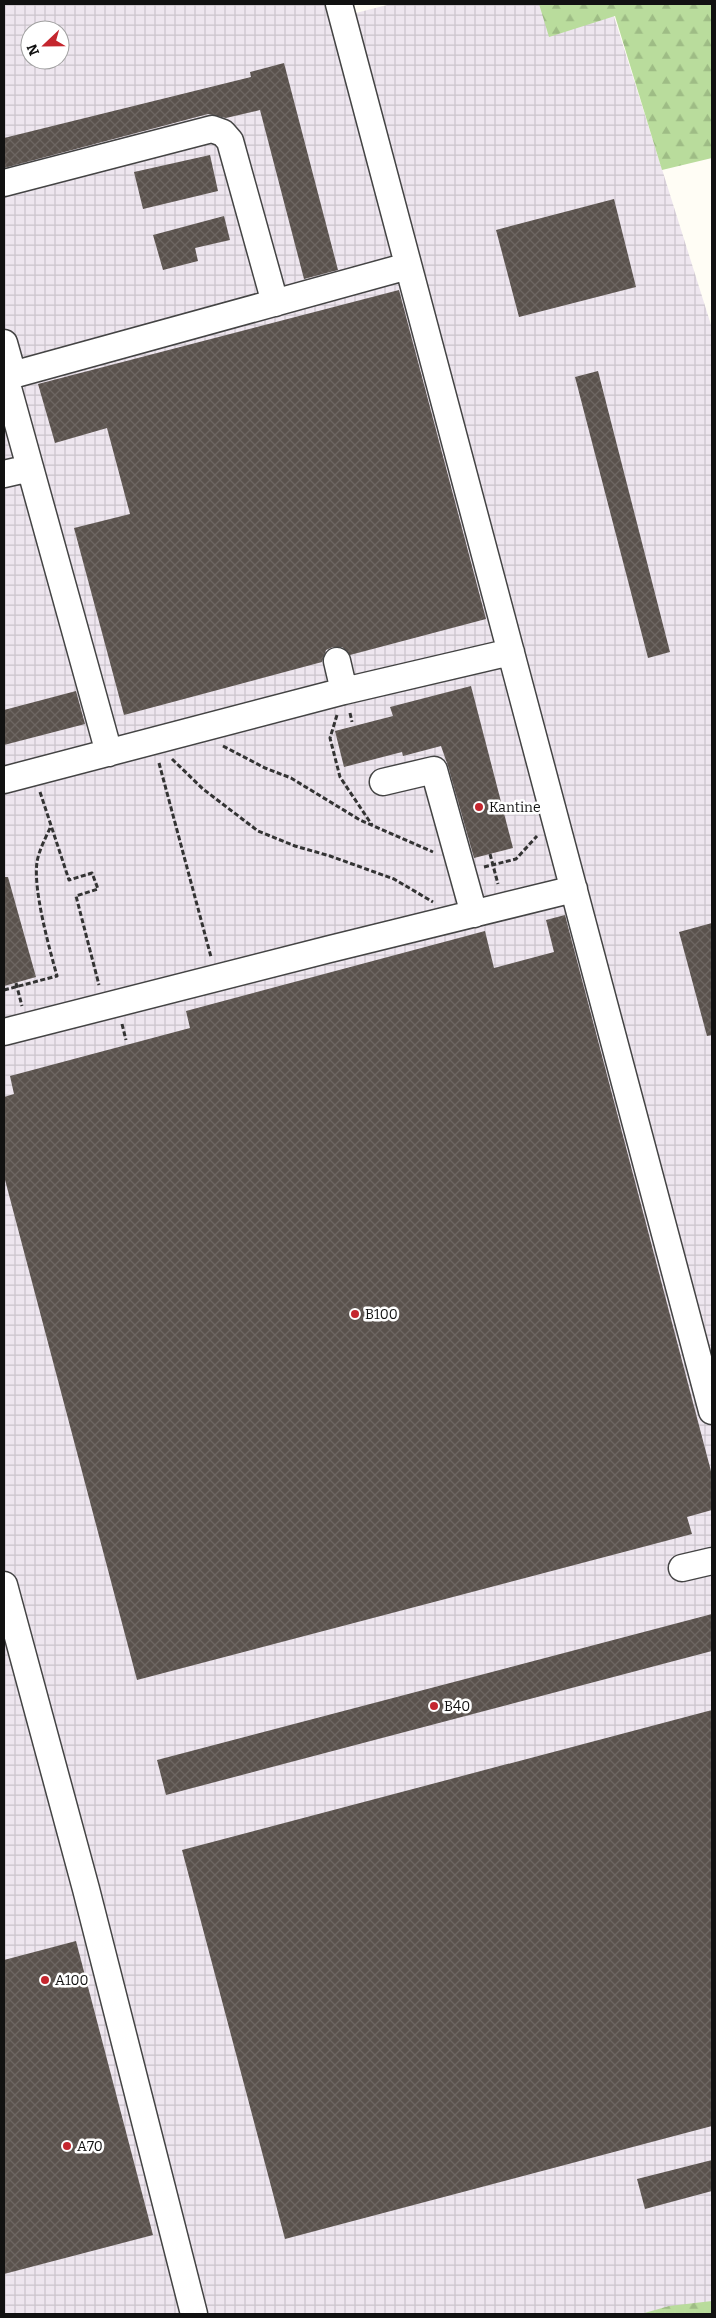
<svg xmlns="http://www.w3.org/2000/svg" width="716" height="2318" viewBox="0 0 716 2318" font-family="Bitter,serif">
<defs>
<pattern id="industrial-grid" width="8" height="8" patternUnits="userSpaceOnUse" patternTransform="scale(1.25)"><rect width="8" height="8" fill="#eee6ef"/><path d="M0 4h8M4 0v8" fill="none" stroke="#cbc4cc"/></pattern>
<pattern id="forest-firs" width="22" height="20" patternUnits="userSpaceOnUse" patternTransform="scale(1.25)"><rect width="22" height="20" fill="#b9dc9c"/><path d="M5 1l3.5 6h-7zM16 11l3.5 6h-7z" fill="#9ebc85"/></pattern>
<pattern id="building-cross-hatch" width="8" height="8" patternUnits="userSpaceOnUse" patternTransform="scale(1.25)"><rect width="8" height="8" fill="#5a524d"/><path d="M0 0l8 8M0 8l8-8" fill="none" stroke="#6d6662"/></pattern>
</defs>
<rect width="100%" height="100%" fill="#fffdf5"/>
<path fill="url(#industrial-grid)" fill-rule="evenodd" d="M4,4H331L352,14L391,4H610L712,328V2314H4ZM30,30H60V60H30Z"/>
<path fill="url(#forest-firs)" d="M539,4H712V158L662,170L615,16L549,37Z
M712,2301V2314H641L669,2306Z"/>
<path fill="url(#building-cross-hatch)" d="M284,63L338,270L304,279L260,110L226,118L208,114L4,168V138L251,77L250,72Z
M210,155L218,191L143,209L134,172Z
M614,199L636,287L519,317L496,230Z
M224,216L230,240L195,248L198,261L163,270L153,235Z
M399,290L486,619L350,655L342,647H333L326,650L322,662L124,715L74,528L130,514L107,428L55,443L38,384Z
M598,371L670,652L648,658L575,377Z
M471,686L513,848L474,858L448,766L441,746L403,756L402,752L344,767L335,731L393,716L390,707Z
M76,691L85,724L4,745V710Z
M4,877H8L36,977L4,986Z
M565,915L712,1475V1510L687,1517L692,1534L137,1680L4,1176V1097L14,1094L10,1076L190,1028L186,1011L485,931L494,968L554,952L546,920Z
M712,923V1035L707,1036L679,932Z
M712,1614V1651L166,1795L157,1760Z
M712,1710V2126L285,2239L182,1850Z
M76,1941L153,2235L4,2274V1960Z
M712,2160V2191L645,2209L637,2179Z"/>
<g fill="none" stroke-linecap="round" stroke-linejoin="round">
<g stroke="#444" stroke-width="29">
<path id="minor" d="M339,4L712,1411
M4,183L212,129L223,133L230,141L275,303
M4,343L13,375
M4,474L30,468
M337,661L344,691
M109,753L5,377L408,266
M4,780L344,691L511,652
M383,782L434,770L474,914
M4,1032L330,949L574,889
M682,1568L712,1561
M4,1585L86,1889L194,2314"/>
</g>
<path stroke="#333" stroke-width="3" stroke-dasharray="5 2.5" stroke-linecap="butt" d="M350,713L352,722
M337,715L330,738L340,777L372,825
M223,746L265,768L291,778L360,820L433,852
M172,759L203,789L258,831L295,846L330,856L394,879L433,902
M159,763L211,957
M40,792L69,880L92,873L98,889L76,896L99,985
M490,854L498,884
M484,867L516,859L537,836
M16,983L22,1006
M4,990L57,976C49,947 33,890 37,862C39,850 46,837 51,826
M122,1024L126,1040"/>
<use href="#minor" stroke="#fff" stroke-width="26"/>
</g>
<g fill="#c4262e" stroke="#fff" stroke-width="2">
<circle cx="479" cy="807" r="5"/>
<circle cx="355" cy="1314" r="5"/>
<circle cx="434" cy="1706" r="5"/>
<circle cx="45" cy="1980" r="5"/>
<circle cx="67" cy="2146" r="5"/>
</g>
<g text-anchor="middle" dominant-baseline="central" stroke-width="5" stroke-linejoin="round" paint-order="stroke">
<g font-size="14" fill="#111" stroke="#fff" text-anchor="start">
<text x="489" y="807">Kantine</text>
<text x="365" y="1314">B100</text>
<text x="444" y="1706">B40</text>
<text x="55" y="1980">A100</text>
<text x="77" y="2146">A70</text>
</g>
</g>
<rect width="716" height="2318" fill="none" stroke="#111111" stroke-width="10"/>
<g transform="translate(45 45) rotate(248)"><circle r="24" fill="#ffffff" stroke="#a0a0a0"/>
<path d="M0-4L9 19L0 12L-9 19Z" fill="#c4262e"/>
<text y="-8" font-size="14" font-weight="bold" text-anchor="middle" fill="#111111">N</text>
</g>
</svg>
